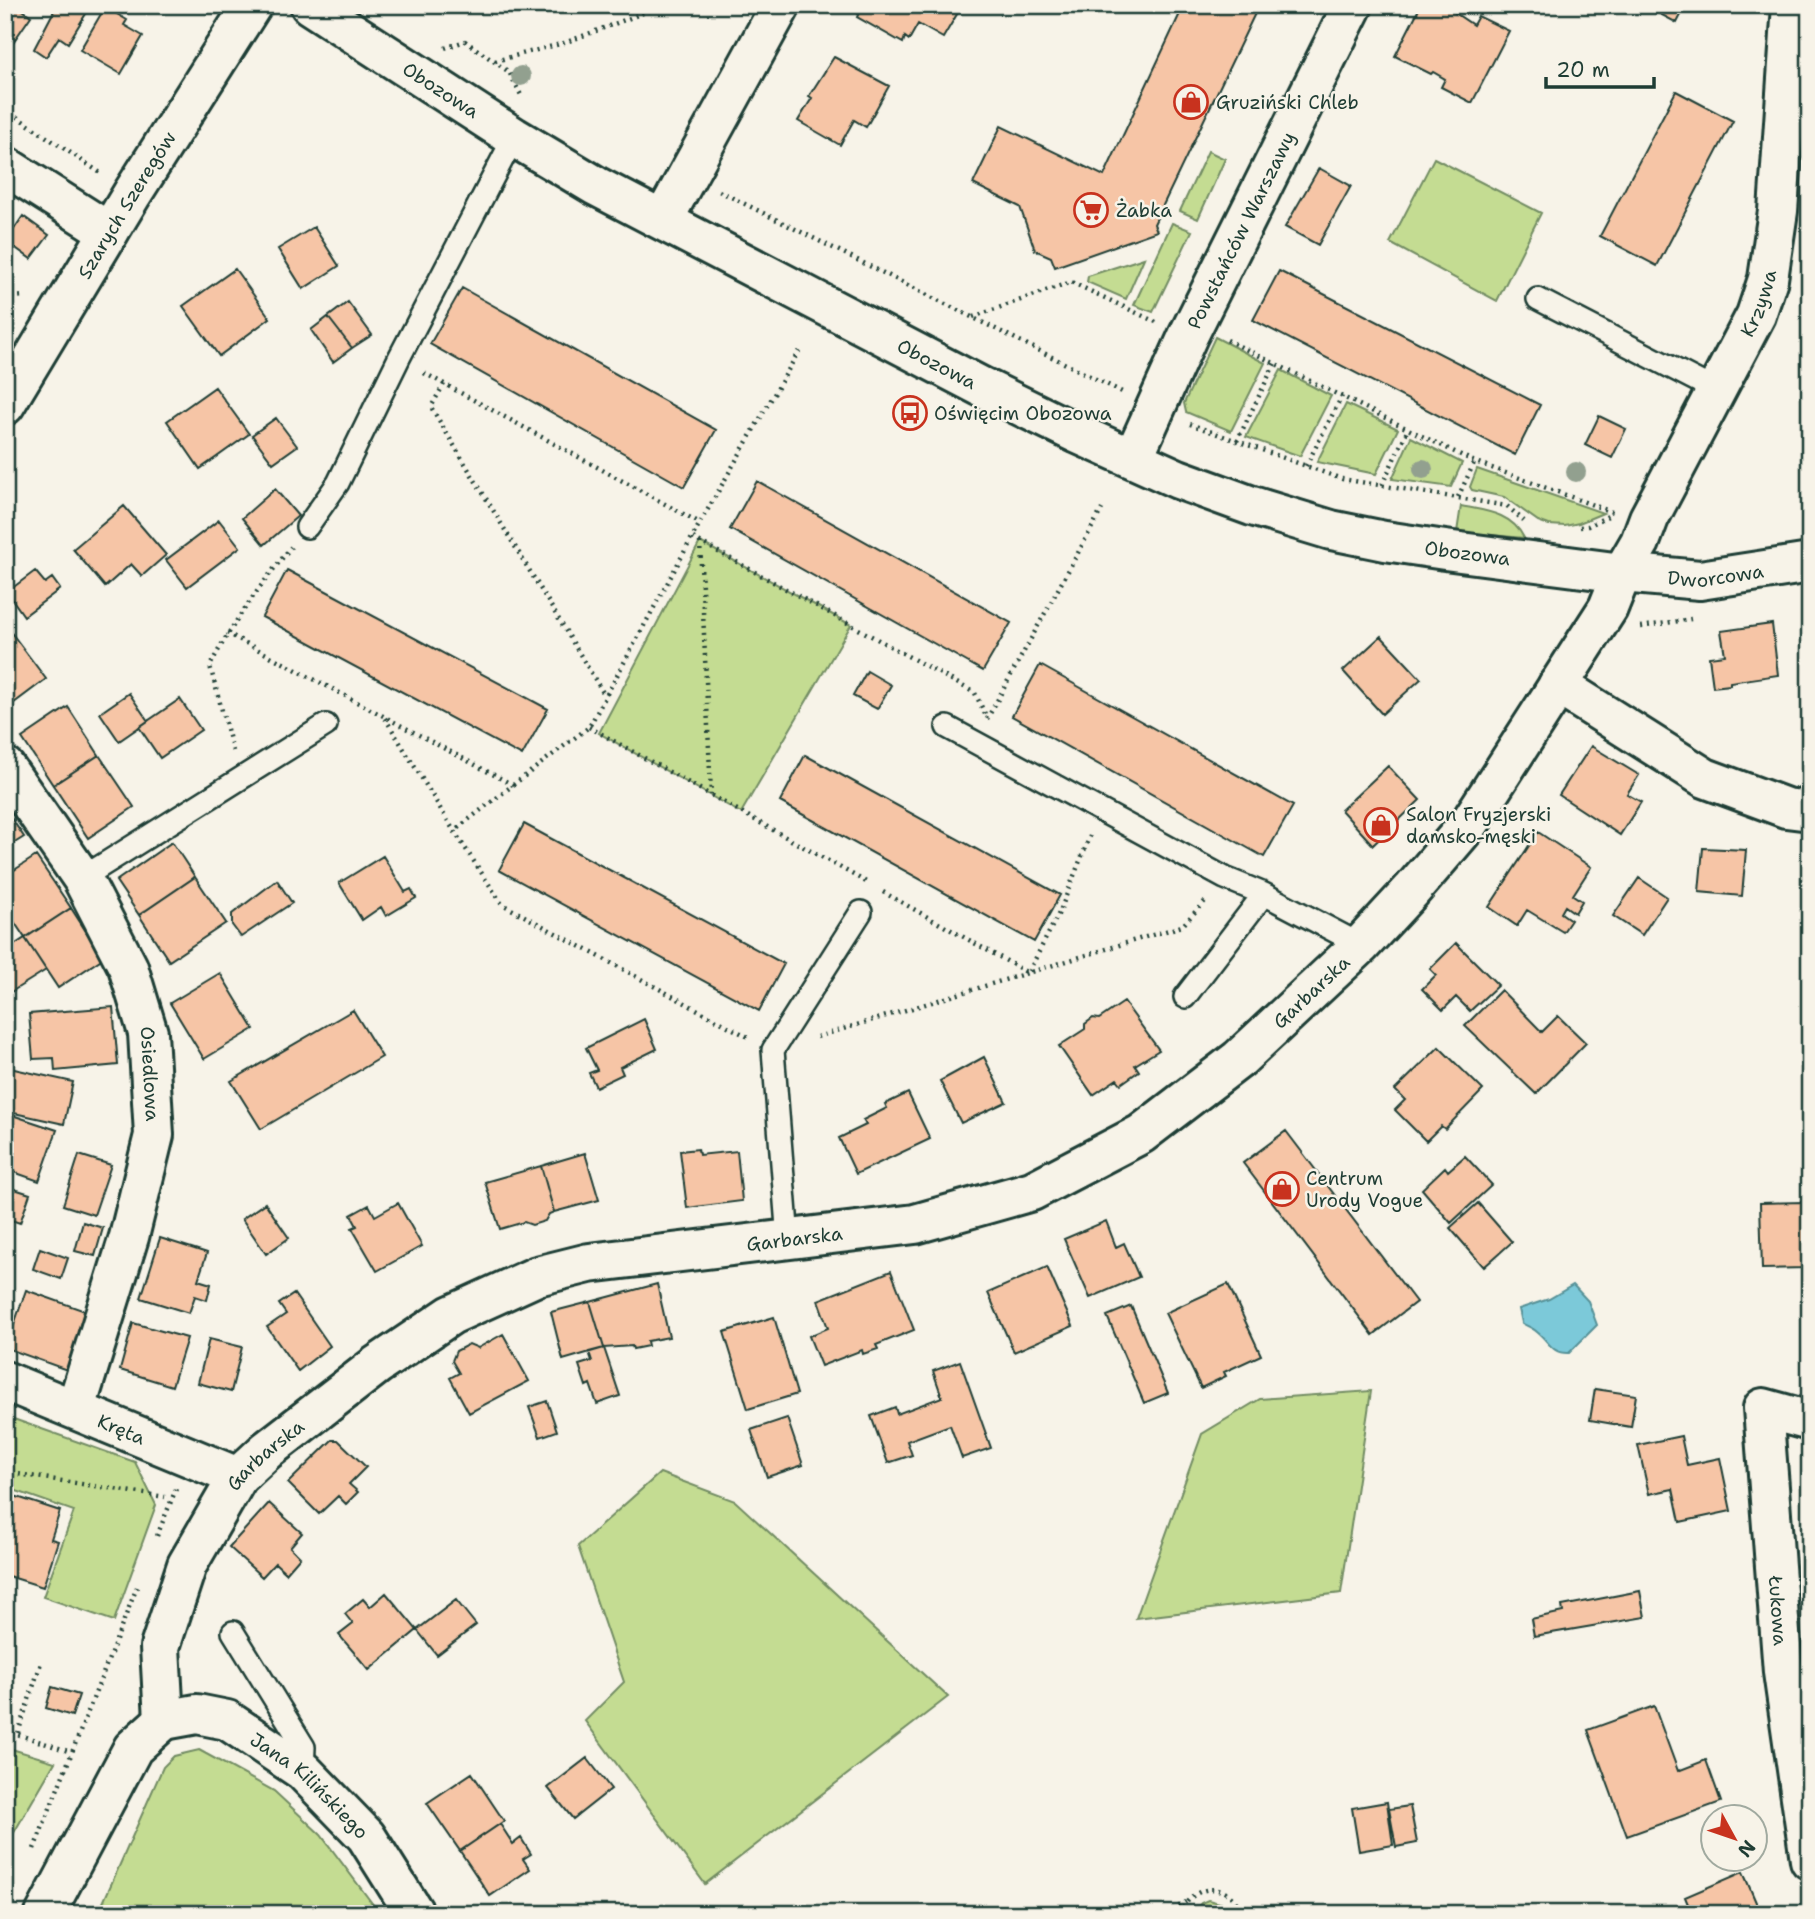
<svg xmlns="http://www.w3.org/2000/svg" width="1815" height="1919" viewBox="0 0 1815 1919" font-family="'Shantell Sans',sans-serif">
<rect width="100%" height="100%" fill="#f7f3e8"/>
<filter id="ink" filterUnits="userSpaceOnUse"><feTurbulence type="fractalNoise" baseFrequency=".0143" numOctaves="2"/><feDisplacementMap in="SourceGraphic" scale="14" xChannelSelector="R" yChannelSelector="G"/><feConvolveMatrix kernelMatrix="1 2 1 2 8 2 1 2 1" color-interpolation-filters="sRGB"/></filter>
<g filter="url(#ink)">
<path fill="#c4dc92" stroke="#728c63" stroke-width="2" d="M1208,151L1225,159L1198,219L1180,211Z
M1434,158L1541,213L1497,301L1390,243Z
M1172,223L1192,231L1153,312L1134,305Z
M1144,258L1126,299L1087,282L1088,276Z
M1215,337L1265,363L1231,431L1186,412L1184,403Z
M1281,370L1331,396L1300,456L1246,437Z
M1346,404L1398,429L1376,474L1317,462Z
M1411,437L1462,463L1451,487L1392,479Z
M1477,469L1603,513L1579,523L1565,526L1549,525L1538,521L1504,497L1472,490L1470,487Z
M1461,506C1486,511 1512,513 1524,538L1457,532Z
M700,542L851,625L741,813L599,733Z
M1371,1391L1341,1593L1136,1618L1202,1434L1260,1399Z
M5,1416L135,1462L156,1505L114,1621L43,1597L74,1511L5,1487Z
M660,1473L735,1501L948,1697L705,1884L585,1721L624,1682L578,1546Z
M5,1747L55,1762L5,1848Z
M199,1750L274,1791L321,1835L380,1914H98L163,1767L174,1756Z
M1208,1900L1224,1904L1230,1914H1192L1201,1903Z"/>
<path fill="#7bc9d9" stroke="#569197" stroke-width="2" d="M1573,1285L1588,1301L1597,1325L1569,1353C1551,1354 1549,1341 1537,1332C1533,1328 1526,1326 1522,1323L1519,1309L1549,1299Z"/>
<path fill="#f6c5a6" stroke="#1f3d34" stroke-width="2" d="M5,5H16L31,16L5,54Z
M57,5H75L87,12L68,43L59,37L46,57L34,49Z
M863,5H953L960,9L943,38L918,24L909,40L905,37L903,43L857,17Z
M1184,5H1259L1154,224L1157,231L1055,267L1051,257L1035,250L1020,207L973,184L1001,126L1104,176Z
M1421,5H1443L1473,25L1478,16L1509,31L1472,103L1441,87L1445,79L1433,72L1431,74L1395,56Z
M1643,5H1686L1677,23Z
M105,7L127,20L124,25L143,36L121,74L80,50Z
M834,57L889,86L866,127L854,120L840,145L798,121L812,98L809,96Z
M1676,91L1733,121L1657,266L1600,236Z
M1319,168L1351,186L1318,245L1285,227Z
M23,216L49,235L31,259L6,241Z
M314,227L339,266L303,289L278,249Z
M235,269L270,318L219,356L183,306Z
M1279,271L1540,405L1515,455L1253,320Z
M462,288L716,430L684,487L430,344Z
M348,302L372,335L352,348L328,317Z
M328,317L352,348L333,362L311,330Z
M215,387L249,434L200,469L167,421Z
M1599,416L1626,429L1612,458L1585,445Z
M276,418L297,446L273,463L252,435Z
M757,481L1011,623L983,671L730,529Z
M275,489L298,516L264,545L242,518Z
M124,506L166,555L142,576L131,564L105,587L73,549Z
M219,520L240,547L187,587L166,560Z
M287,570L548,709L522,756L262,617Z
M35,571L45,583L52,578L60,589L24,616L7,592Z
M1772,624L1778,675L1730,682V685L1713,687L1709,657L1725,655L1721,631Z
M10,631L46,679L6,709L5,634Z
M1381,636L1421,679L1382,714L1343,671Z
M1040,665L1293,806L1264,857L1012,716Z
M867,671L891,685L877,709L853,696Z
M129,693L148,721L119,741L100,713Z
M180,699L201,730L160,758L139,727Z
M68,707L99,755L53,785L22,738Z
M1591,746L1639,775L1627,794L1641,802L1620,835L1559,795Z
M99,755L134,807L88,838L53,785Z
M805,755L1060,895L1034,942L780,802Z
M1388,766L1420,800L1373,845L1341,810Z
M5,809L24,837L5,849Z
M524,824L784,964L759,1011L499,870Z
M1538,832L1591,867L1573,895L1582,901L1575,913L1565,906L1561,913L1571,920L1563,932L1527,910L1517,926L1489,907Z
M172,842L195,877L139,915L116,881Z
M1703,848L1746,850L1742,896L1699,892Z
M36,856L71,908L25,938L5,908V876Z
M383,856L405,892L411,889L416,898L386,916L381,907L362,920L339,883Z
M195,877L226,923L169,961L139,915Z
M1639,878L1667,897L1642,935L1613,916Z
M277,880L292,903L241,937L232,925V914Z
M71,908L103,958L58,988L25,938Z
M25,938L46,970L11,992L5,984V951Z
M1456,943L1498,985L1470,1011L1456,997L1443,1010L1422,989L1436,975L1430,969Z
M220,973L254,1029L204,1059L170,1003Z
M1501,990L1542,1032L1558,1016L1586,1043L1536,1094L1465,1026Z
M1124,1002L1159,1050L1135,1065L1139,1071L1121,1084L1117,1079L1093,1095L1059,1046L1085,1029V1024L1093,1018L1099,1019Z
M113,1007L118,1065L55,1071L54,1058L33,1059L29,1014Z
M353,1010L382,1057L261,1129L231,1081Z
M644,1019L657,1049L620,1067L623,1074L596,1087L589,1073L597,1070L586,1048Z
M1439,1047L1483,1090L1445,1129L1441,1126L1426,1141L1395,1110L1405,1100L1395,1090Z
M984,1057L1006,1102L961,1123L940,1081Z
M5,1067L73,1082L64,1124L5,1111L9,1091L5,1090Z
M908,1093L930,1139L856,1174L839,1138L866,1125L863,1120L887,1108L885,1104Z
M6,1113L57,1130L39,1181L5,1169Z
M1286,1131L1416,1302L1373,1335L1243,1163Z
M698,1149L699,1155L737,1151L742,1201L687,1208L680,1151Z
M585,1153L599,1200L554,1212L541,1166Z
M79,1155L111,1165L94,1215L63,1205Z
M1465,1156L1492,1185L1451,1223L1422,1189L1445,1167L1448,1171Z
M541,1166L554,1212L549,1214L545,1221L532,1225L524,1222L500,1229L485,1182Z
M5,1186L30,1194L20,1223L5,1218Z
M1804,1202L1806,1268L1762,1269L1760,1203Z
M265,1203L289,1238L266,1254L242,1219Z
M398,1203L422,1246L377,1271L352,1228L357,1226L351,1215L369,1205L375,1216Z
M1478,1203L1512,1242L1484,1267L1450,1228Z
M1106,1221L1116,1247L1124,1243L1139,1277L1090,1298L1064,1239Z
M83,1222L103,1228L95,1256L75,1251Z
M160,1238L207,1253L198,1280L211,1284L207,1300L195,1296L189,1313L141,1298Z
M40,1248L68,1258L61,1279L33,1269Z
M1047,1267L1073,1326L1014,1352L988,1293Z
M891,1271L914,1330L876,1345L878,1349L863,1354L862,1350L821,1366L809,1336L828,1328L818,1300Z
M657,1284L669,1337L647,1341L648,1346L633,1349L632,1346L604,1348L590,1302Z
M1228,1284L1261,1355L1224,1372L1226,1376L1201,1388L1165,1313Z
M26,1290L88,1312L67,1370L6,1348Z
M294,1294L330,1346L298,1371L267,1327L286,1314L279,1304Z
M590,1302L604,1348L563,1360L551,1312Z
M1131,1306L1168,1393L1144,1403L1107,1316Z
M774,1317L797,1394L748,1409L724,1332Z
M133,1323L187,1338L172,1386L120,1370Z
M503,1334L529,1381L469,1413L450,1378L459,1373L452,1361L456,1351L469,1344L478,1348Z
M209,1339L242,1347L231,1392L198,1383Z
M604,1348L620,1396L597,1404L590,1384L586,1386L579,1365L592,1361L589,1352Z
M960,1361L991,1448L962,1458L950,1425L907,1441L912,1455L888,1463L871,1416L895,1407L897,1414L942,1397L933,1371Z
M1595,1389L1636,1395L1631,1427L1590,1420Z
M547,1401L557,1431L540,1437L529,1407Z
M787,1418L803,1465L767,1477L751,1430Z
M1681,1436L1687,1465L1720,1458L1731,1511L1680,1522L1673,1489L1649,1494L1638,1445Z
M332,1440H338L366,1467L349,1484L358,1492L346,1504L338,1496L319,1514L288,1483Z
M5,1493L60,1511L51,1539L58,1541L43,1587L5,1575Z
M269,1503L302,1533L290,1547L300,1557L286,1573L275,1563L262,1577L229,1547Z
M1640,1591L1645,1617L1534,1636L1531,1619L1563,1612L1562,1606Z
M386,1593L417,1630L369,1670L339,1635L353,1624L345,1614L363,1599L370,1607Z
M456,1600L476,1625L437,1655L417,1630Z
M52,1687L79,1695L72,1716L46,1708Z
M1654,1706L1678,1771L1706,1760L1721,1802L1627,1836L1588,1730Z
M587,1758L611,1789L573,1819L548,1788Z
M472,1773L504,1821L460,1851L427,1803Z
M1387,1802L1393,1845L1359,1851L1352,1808Z
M1410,1806L1417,1843L1396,1847L1389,1809Z
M500,1824L513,1844L521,1838L531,1854L523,1859L530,1869L490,1896L460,1851Z
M1743,1872L1761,1914H1692L1685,1897Z"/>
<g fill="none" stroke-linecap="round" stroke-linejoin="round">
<g stroke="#1f3d34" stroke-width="26">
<path id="lane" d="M1538,299L1715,390
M307,527L338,483L399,358L514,137
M947,727L1225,878L1264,894L1361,945
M82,878L326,725
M1185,997L1264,894
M788,1240L773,1050L861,912
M233,1632L304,1747L303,1771"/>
</g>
<g stroke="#1f3d34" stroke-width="44">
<g id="street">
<path d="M5,166L109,232"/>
<path d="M663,220L781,5"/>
<path id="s1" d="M5,405L132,194L252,5"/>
<path id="s2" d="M1133,458L1188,336L1353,5"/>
<path d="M1558,685L1705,778L1786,808L1810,811"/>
<path id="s3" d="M5,767L82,878L128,967L148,1033L154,1135L129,1237L76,1408"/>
<path id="s4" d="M5,1381L238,1477"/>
<path id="s5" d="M1810,1421L1763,1408L1783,1672L1810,1860"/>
<path id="s6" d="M164,1720L160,1647L187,1565L238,1477L267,1450L377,1365L451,1315L537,1276L589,1263L915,1224L1032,1191L1141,1134L1239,1059L1361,945L1412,890L1471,821L1608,608L1622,573L1640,542L1649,518L1756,315L1768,279L1778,211L1792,5"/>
<path id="s7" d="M164,1720L197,1714L227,1720L303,1771L366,1836L415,1914"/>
<path d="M45,1914L133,1748L164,1720"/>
</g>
</g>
<g stroke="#1f3d34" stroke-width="44">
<g id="secondary">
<path id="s8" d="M310,5L514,137L596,186L980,386L1078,434L1178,479L1252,506L1331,530L1385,541L1445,550L1622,573L1700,580L1810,563"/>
</g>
</g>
<path stroke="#1f3d34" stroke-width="4.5" stroke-dasharray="2 5" stroke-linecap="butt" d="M445,48L465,41L509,72L522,97
M495,61L564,43L664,5
M5,109L102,174
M719,191L1122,392
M5,309L12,297L26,296
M973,317L1071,282L1156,322
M1227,340L1473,461L1612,512
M424,373L700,523
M444,384L431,407L605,696
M1190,424L1342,479L1507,506L1524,521
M1237,441L1275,363
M1306,466L1342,396
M1382,485L1408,429
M1458,497L1475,461
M1580,527L1588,526L1610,515
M693,538L975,693L985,714
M700,542L711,795
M1641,627L1691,619
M227,633L513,785L454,831L502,904L750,1038
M385,718L454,831
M987,719L1102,509
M589,727L866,882
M233,751L210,666C232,623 261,585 291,547
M513,785L589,727L700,523L799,351
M883,892L1028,973L1060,911L1090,836
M817,1037L1182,926L1207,899
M5,1472L165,1497
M157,1536L176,1489
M5,1730L71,1752
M18,1733L41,1663
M34,1849L137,1587
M5,1901L12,1890
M1167,1914L1186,1902
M1180,1914C1193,1882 1230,1880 1242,1914"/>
<use href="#lane" stroke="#f7f3e8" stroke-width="21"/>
<use href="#street" stroke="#f7f3e8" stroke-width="38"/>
<use href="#secondary" stroke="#f7f3e8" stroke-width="38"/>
</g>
<g fill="#92a08f">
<circle cx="521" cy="76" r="10"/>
<circle cx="1423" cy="469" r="10"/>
<circle cx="1576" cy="472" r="10"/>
</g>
</g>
<defs>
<g id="shop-ring" transform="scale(1.75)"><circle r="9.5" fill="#f7f3e8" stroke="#c8321e" stroke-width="1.5"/><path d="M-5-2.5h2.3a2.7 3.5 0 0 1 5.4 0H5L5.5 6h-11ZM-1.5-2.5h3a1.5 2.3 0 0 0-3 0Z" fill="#c8321e"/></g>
<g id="supermarket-ring" transform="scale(1.75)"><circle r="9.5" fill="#f7f3e8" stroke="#c8321e" stroke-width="1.5"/><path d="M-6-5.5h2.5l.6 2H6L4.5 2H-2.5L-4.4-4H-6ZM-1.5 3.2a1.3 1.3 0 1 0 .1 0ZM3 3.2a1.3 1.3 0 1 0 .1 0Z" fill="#c8321e"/></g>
<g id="bus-ring" transform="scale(1.75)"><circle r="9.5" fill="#f7f3e8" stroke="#c8321e" stroke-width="1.5"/><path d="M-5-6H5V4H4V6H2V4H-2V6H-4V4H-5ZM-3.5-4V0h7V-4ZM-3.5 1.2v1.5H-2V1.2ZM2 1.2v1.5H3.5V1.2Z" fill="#c8321e"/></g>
</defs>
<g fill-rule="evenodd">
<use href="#shop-ring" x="1191" y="102"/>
<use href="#supermarket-ring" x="1091" y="210"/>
<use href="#bus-ring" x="910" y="413"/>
<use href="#shop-ring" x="1381" y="825"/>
<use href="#shop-ring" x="1282" y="1189"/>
</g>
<g text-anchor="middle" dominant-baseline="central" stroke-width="5" stroke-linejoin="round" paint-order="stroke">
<g font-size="19" fill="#1f3d34" stroke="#f7f3e8">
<text stroke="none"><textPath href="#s8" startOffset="156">Obozowa</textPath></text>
<text stroke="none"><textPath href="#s1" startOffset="234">Szarych Szeregów</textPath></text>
<text stroke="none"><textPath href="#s2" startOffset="252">Powstańców Warszawy</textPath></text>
<text stroke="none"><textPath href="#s6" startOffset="2300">Krzywa</textPath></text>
<text stroke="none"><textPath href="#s8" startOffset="723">Obozowa</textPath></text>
<text stroke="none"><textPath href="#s8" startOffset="1290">Obozowa</textPath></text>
<text stroke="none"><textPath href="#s8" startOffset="1540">Dworcowa</textPath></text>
<text stroke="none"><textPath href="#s6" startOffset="1472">Garbarska</textPath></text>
<text stroke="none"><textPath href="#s3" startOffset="345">Osiedlowa</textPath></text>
<text stroke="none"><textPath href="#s6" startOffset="884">Garbarska</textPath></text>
<text stroke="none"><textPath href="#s4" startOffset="126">Kręta</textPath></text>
<text stroke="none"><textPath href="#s6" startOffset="296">Garbarska</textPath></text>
<text stroke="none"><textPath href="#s5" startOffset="252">Łukowa</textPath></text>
<text stroke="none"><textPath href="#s7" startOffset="170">Jana Kilińskiego</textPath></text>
</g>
<g font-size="19" fill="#1f3d34" stroke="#f7f3e8" text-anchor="start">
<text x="1216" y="102">Gruziński Chleb</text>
<text x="1116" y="210">Żabka</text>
<text x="934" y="413">Oświęcim Obozowa</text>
<text x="1406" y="814">Salon Fryzjerski<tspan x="1406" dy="22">damsko-męski</tspan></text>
<text x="1306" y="1178">Centrum<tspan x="1306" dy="22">Urody Vogue</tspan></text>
</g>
</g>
<rect width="1815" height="1919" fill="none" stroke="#f7f3e8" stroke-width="28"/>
<rect x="14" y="14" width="1787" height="1891" fill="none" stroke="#1f3d34" stroke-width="2.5" filter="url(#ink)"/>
<g transform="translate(1734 1838) rotate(130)"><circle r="33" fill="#f7f3e8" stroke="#a1aaa0" stroke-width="2"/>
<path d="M0-5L12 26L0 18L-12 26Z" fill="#c8321e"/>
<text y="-10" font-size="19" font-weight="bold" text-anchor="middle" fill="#1f3d34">N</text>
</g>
<path d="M1546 77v10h108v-10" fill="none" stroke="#1f3d34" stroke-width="3.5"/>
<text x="1556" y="77" font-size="21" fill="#1f3d34" stroke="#f7f3e8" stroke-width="5" paint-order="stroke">20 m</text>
</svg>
